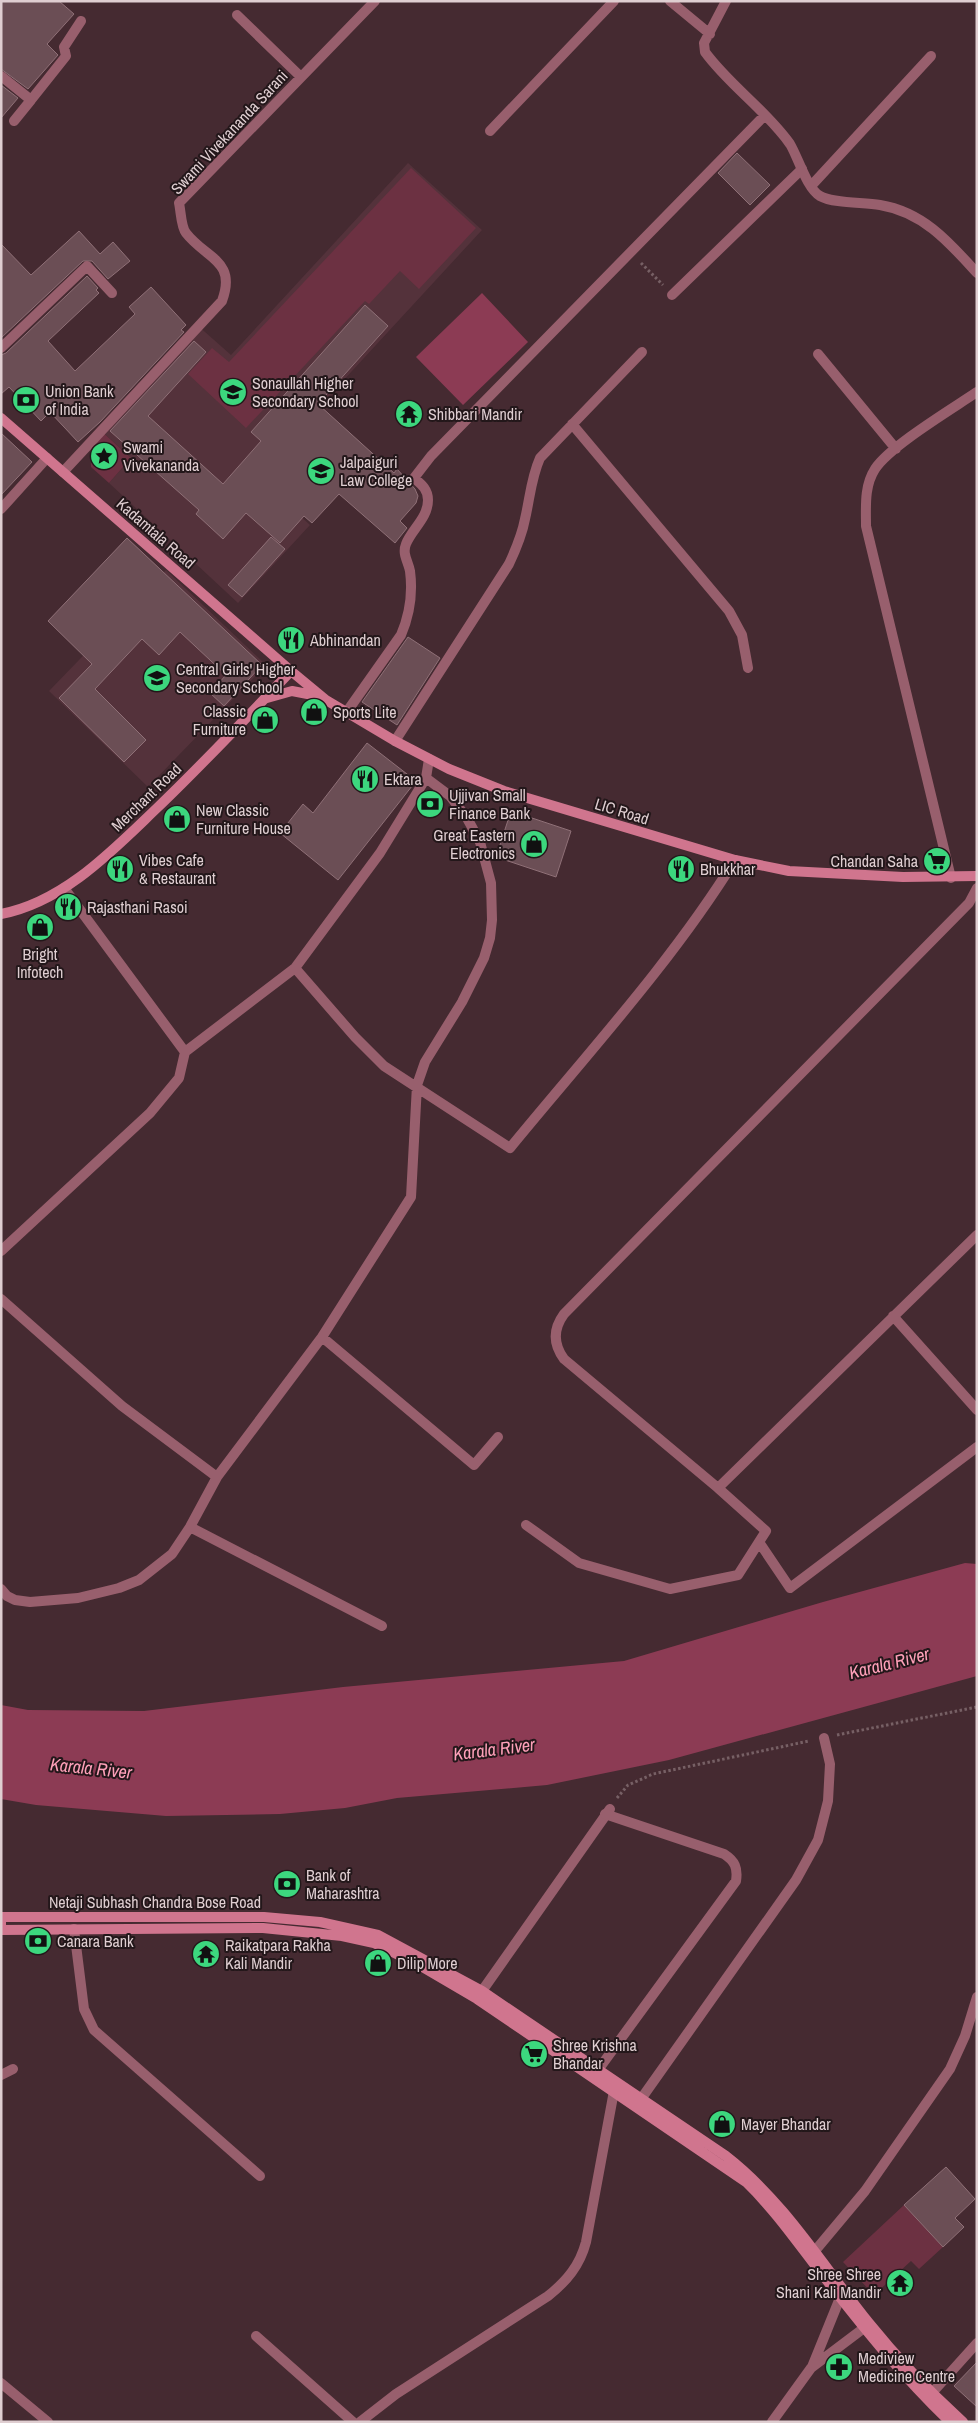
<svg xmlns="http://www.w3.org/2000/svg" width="978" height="2423" viewBox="0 0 978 2423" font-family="'Archivo Narrow',sans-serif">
<rect width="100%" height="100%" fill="#452a31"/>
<path fill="#54323b" d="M408,163L482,230L281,448L267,485L310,525L238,603L109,483L131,458L99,429L196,324L231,355Z
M166,570L266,665L148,787L49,691Z"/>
<path fill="#6c3142" d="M411,168L476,228L419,289L400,271L369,304L365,301L246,428L188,374L212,348L229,362Z
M99,429L131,458L109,483L91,467L90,439Z
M904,2205L943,2247L919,2269L911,2261L874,2295L843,2262Z"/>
<path fill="#8c3b54" d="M482,293L528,342L463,405L416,357Z
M965,1563L977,1564V1676L669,1760L547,1785L397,1798L345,1808L280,1814L166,1816L36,1805L1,1799V1705L28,1710L144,1711L343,1687L624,1661L823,1602Z"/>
<path fill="#6b4e55" stroke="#8f7077" d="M1,1H59L74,14L47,44L58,55L28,89L1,69Z
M1,85L18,98L1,118Z
M737,153L770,185L750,205L718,173Z
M79,231L100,254L113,242L130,261L108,279L92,261H83L1,338V244L31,275Z
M87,276L98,288L96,290L99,293L48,341L75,371L135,314L129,307L151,287L186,325L181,330L184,332L100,422L78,442L50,412L41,421L9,387L1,394V355L6,353Z
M365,305L388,326L318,404L394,473L397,469L415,489L418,496L416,503L400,521L407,528L395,543L339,494L312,523L304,516L280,543L246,513L223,539L196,514L199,510L110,431L194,341L206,352L148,416L223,484L261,441L251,432Z
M1,433L32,462L1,495Z
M271,537L285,549L242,597L228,585Z
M127,538L262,665L224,706L210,693L226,675L180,632L159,655L142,639L95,689L146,740L124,762L59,698L92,664L48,621Z
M408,637L440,658L397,725L362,702Z
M367,743L416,781L338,880L280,833L303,804L313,813Z
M511,811L571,831L556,877L496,857Z
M946,2167L975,2199L955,2218L964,2227L943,2247L904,2205Z
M977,2362V2407L954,2386Z"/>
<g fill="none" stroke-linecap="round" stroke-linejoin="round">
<path stroke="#776065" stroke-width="3" stroke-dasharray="2.5 2.5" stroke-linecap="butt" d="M641,263L663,285
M837,1735L977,1707
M617,1798L628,1785L653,1774L809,1741"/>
<path stroke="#985f6d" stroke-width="10" d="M672,295L802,169
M1,509L47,458
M482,1991L610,1809"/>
<path stroke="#985f6d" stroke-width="10" d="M670,1L710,34
M726,1L704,43L705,52C729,85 766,110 790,144C798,157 807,189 820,196C835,204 863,202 880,205C923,212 949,242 977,273
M237,15L301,77
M1,76L31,100L66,56L64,47L81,21
M14,121L31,100
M490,131L614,1
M811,186L931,56
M1,348L87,266L112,293
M818,354L896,449
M572,424L729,611L742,635L748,668
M63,472L222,301C237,260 206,259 186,233C181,227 181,212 179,203L375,1
M346,713L401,635C410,614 413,594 410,571C408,561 402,554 406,544C412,529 428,518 428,500C428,489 421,484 414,478L431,456L765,115
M395,741L509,564C516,549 522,535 525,519C530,498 531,478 540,458L642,352
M426,778L380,853L295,968L355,1037L384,1066L510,1148C587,1054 671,963 735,860
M951,878L866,526C866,507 864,486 875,469C890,446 952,409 977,392
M977,888L969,903L564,1314C553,1329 553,1344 564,1359L718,1488L977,1235
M185,1052L295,968
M1,1251L150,1113L179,1078L185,1052L64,888
M1,1299L122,1406L217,1477
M893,1316L977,1410
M322,1337L474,1465L498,1437
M526,1525L579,1563L670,1589L738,1575L766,1531L718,1488
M190,1527L382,1626
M759,1542L790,1588L977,1447
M1,1589L7,1596L15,1600L30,1602L78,1598L119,1588L139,1580L172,1554L190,1527L217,1477L322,1337L411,1197L417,1085L425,1062L462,1002L484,958L490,938L492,920L491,883L480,842L467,818L450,796L426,778L429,759
M74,1929L84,2009L94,2030L260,2176
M598,2070L736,1881C738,1868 735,1861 724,1854L605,1814
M1,2075L13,2069
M641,2099L796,1880L818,1840L828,1801L830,1764L824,1738
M814,2252L865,2191L950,2069L965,2036L977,1997
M256,2336L353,2422
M812,2367L840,2298
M1,2383L48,2422
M932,2393L977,2343
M360,2422L396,2394L548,2296C567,2281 580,2265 586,2242L614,2091
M772,2422L811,2368L864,2328"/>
<path stroke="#d0758e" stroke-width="10" d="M1,418L291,671L326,700L395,741L449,769L504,791L735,860L789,871L903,877L977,876
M267,698L292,691L318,696
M1,914C64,902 113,850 157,808C203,764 247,717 291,671
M950,2422C905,2379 866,2331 828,2282C801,2248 777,2212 746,2182L477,1999L419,1965L374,1943L342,1936L263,1928L1,1930V1917H264L320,1922L378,1935L482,1991L726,2156C784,2201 823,2266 869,2323C897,2358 929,2391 963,2422"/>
</g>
<defs>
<g id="school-disc" transform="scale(1.4375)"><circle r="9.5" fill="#3cd77e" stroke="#23171a"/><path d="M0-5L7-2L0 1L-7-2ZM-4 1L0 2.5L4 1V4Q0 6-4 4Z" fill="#111"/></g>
<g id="bank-disc" transform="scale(1.4375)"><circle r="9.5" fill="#3cd77e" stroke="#23171a"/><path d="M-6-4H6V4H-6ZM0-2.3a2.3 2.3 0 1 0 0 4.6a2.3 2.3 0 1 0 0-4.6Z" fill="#111"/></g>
<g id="temple-disc" transform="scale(1.4375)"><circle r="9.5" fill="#3cd77e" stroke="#23171a"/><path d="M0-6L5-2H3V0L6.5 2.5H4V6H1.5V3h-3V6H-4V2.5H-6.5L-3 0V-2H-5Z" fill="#111"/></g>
<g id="sight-disc" transform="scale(1.4375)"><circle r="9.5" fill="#3cd77e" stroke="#23171a"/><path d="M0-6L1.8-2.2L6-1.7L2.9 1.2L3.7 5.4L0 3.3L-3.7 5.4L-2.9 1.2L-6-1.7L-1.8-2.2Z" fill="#111"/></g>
<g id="university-disc" transform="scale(1.4375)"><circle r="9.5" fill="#3cd77e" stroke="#23171a"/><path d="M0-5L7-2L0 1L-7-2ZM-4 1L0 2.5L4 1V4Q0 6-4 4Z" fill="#111"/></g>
<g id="restaurant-disc" transform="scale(1.4375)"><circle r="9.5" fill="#3cd77e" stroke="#23171a"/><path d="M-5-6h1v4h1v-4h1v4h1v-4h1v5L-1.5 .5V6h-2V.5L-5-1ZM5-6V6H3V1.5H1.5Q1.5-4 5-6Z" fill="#111"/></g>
<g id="shop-disc" transform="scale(1.4375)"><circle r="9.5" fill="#3cd77e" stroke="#23171a"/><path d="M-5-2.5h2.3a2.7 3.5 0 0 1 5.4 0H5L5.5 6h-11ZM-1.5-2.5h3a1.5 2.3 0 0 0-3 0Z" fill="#111"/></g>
<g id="supermarket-disc" transform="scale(1.4375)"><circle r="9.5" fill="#3cd77e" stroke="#23171a"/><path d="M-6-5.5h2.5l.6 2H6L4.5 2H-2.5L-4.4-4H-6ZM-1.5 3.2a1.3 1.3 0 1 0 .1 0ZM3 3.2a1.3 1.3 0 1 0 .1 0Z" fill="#111"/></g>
<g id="pharmacy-disc" transform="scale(1.4375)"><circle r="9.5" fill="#3cd77e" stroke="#23171a"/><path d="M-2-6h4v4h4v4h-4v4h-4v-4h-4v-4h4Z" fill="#111"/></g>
</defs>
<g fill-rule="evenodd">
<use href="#school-disc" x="233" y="392"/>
<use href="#bank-disc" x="26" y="400"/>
<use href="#temple-disc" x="409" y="414"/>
<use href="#sight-disc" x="104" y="456"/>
<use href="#university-disc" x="321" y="471"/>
<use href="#restaurant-disc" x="291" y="640"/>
<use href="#school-disc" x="157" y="678"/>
<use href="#shop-disc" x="314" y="712"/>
<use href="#shop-disc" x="265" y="720"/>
<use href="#restaurant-disc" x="365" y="779"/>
<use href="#bank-disc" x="430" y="804"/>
<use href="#shop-disc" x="177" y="819"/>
<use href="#shop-disc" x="534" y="844"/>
<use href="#supermarket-disc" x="937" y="861"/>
<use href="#restaurant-disc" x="120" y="869"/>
<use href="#restaurant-disc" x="681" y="869"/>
<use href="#restaurant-disc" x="68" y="907"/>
<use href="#shop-disc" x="40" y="927"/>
<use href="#bank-disc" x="287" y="1884"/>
<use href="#bank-disc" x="38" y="1941"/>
<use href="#temple-disc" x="206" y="1954"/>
<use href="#shop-disc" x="378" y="1963"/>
<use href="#supermarket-disc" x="534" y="2054"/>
<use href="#shop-disc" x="722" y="2124"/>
<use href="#temple-disc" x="900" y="2283"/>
<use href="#pharmacy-disc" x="839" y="2367"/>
</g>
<g text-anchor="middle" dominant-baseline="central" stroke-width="4" stroke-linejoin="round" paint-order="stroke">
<g font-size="16" fill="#dfced1" stroke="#23171a">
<text transform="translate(229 132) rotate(-47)">Swami Vivekananda Sarani</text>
<text transform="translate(156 533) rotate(41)">Kadamtala Road</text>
<text transform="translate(146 797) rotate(-44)">Merchant Road</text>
<text transform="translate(622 811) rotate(17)">LIC Road</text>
<text x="155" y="1902">Netaji Subhash Chandra Bose Road</text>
</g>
<g font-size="16" fill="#dfced1" stroke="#23171a" text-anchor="start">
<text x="252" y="383">Sonaullah Higher<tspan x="252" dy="18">Secondary School</tspan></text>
<text x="45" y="391">Union Bank<tspan x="45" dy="18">of India</tspan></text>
<text x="428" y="414">Shibbari Mandir</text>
<text x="123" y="447">Swami<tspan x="123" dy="18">Vivekananda</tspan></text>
<text x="340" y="462">Jalpaiguri<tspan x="340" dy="18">Law College</tspan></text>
<text x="310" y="640">Abhinandan</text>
<text x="176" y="669">Central Girls' Higher<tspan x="176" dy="18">Secondary School</tspan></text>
<text x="246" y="711" text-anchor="end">Classic<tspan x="246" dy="18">Furniture</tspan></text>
<text x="333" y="712">Sports Lite</text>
<text x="384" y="779">Ektara</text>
<text x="449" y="795">Ujjivan Small<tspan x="449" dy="18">Finance Bank</tspan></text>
<text x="196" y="810">New Classic<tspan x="196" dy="18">Furniture House</tspan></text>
<text x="515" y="835" text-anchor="end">Great Eastern<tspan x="515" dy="18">Electronics</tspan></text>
<text x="139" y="860">Vibes Cafe<tspan x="139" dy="18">&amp; Restaurant</tspan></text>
<text x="918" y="861" text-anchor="end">Chandan Saha</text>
<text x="700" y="869">Bhukkhar</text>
<text x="87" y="907">Rajasthani Rasoi</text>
<text x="40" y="954" text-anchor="middle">Bright<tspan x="40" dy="18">Infotech</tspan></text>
<text x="306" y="1875">Bank of<tspan x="306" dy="18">Maharashtra</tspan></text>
<text x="57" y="1941">Canara Bank</text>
<text x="225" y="1945">Raikatpara Rakha<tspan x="225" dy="18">Kali Mandir</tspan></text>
<text x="397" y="1963">Dilip More</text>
<text x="553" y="2045">Shree Krishna<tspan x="553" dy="18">Bhandar</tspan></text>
<text x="741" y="2124">Mayer Bhandar</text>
<text x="881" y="2274" text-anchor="end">Shree Shree<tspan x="881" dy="18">Shani Kali Mandir</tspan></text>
<text x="858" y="2358">Mediview<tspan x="858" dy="18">Medicine Centre</tspan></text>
</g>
<g font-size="18" font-style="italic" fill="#fea0b9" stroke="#23171a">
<text transform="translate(889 1663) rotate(-14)">Karala River</text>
<text transform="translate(494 1749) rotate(-7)">Karala River</text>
<text transform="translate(91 1768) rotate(6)">Karala River</text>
</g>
</g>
<rect width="978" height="2423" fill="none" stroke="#dfced1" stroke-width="5"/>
</svg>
